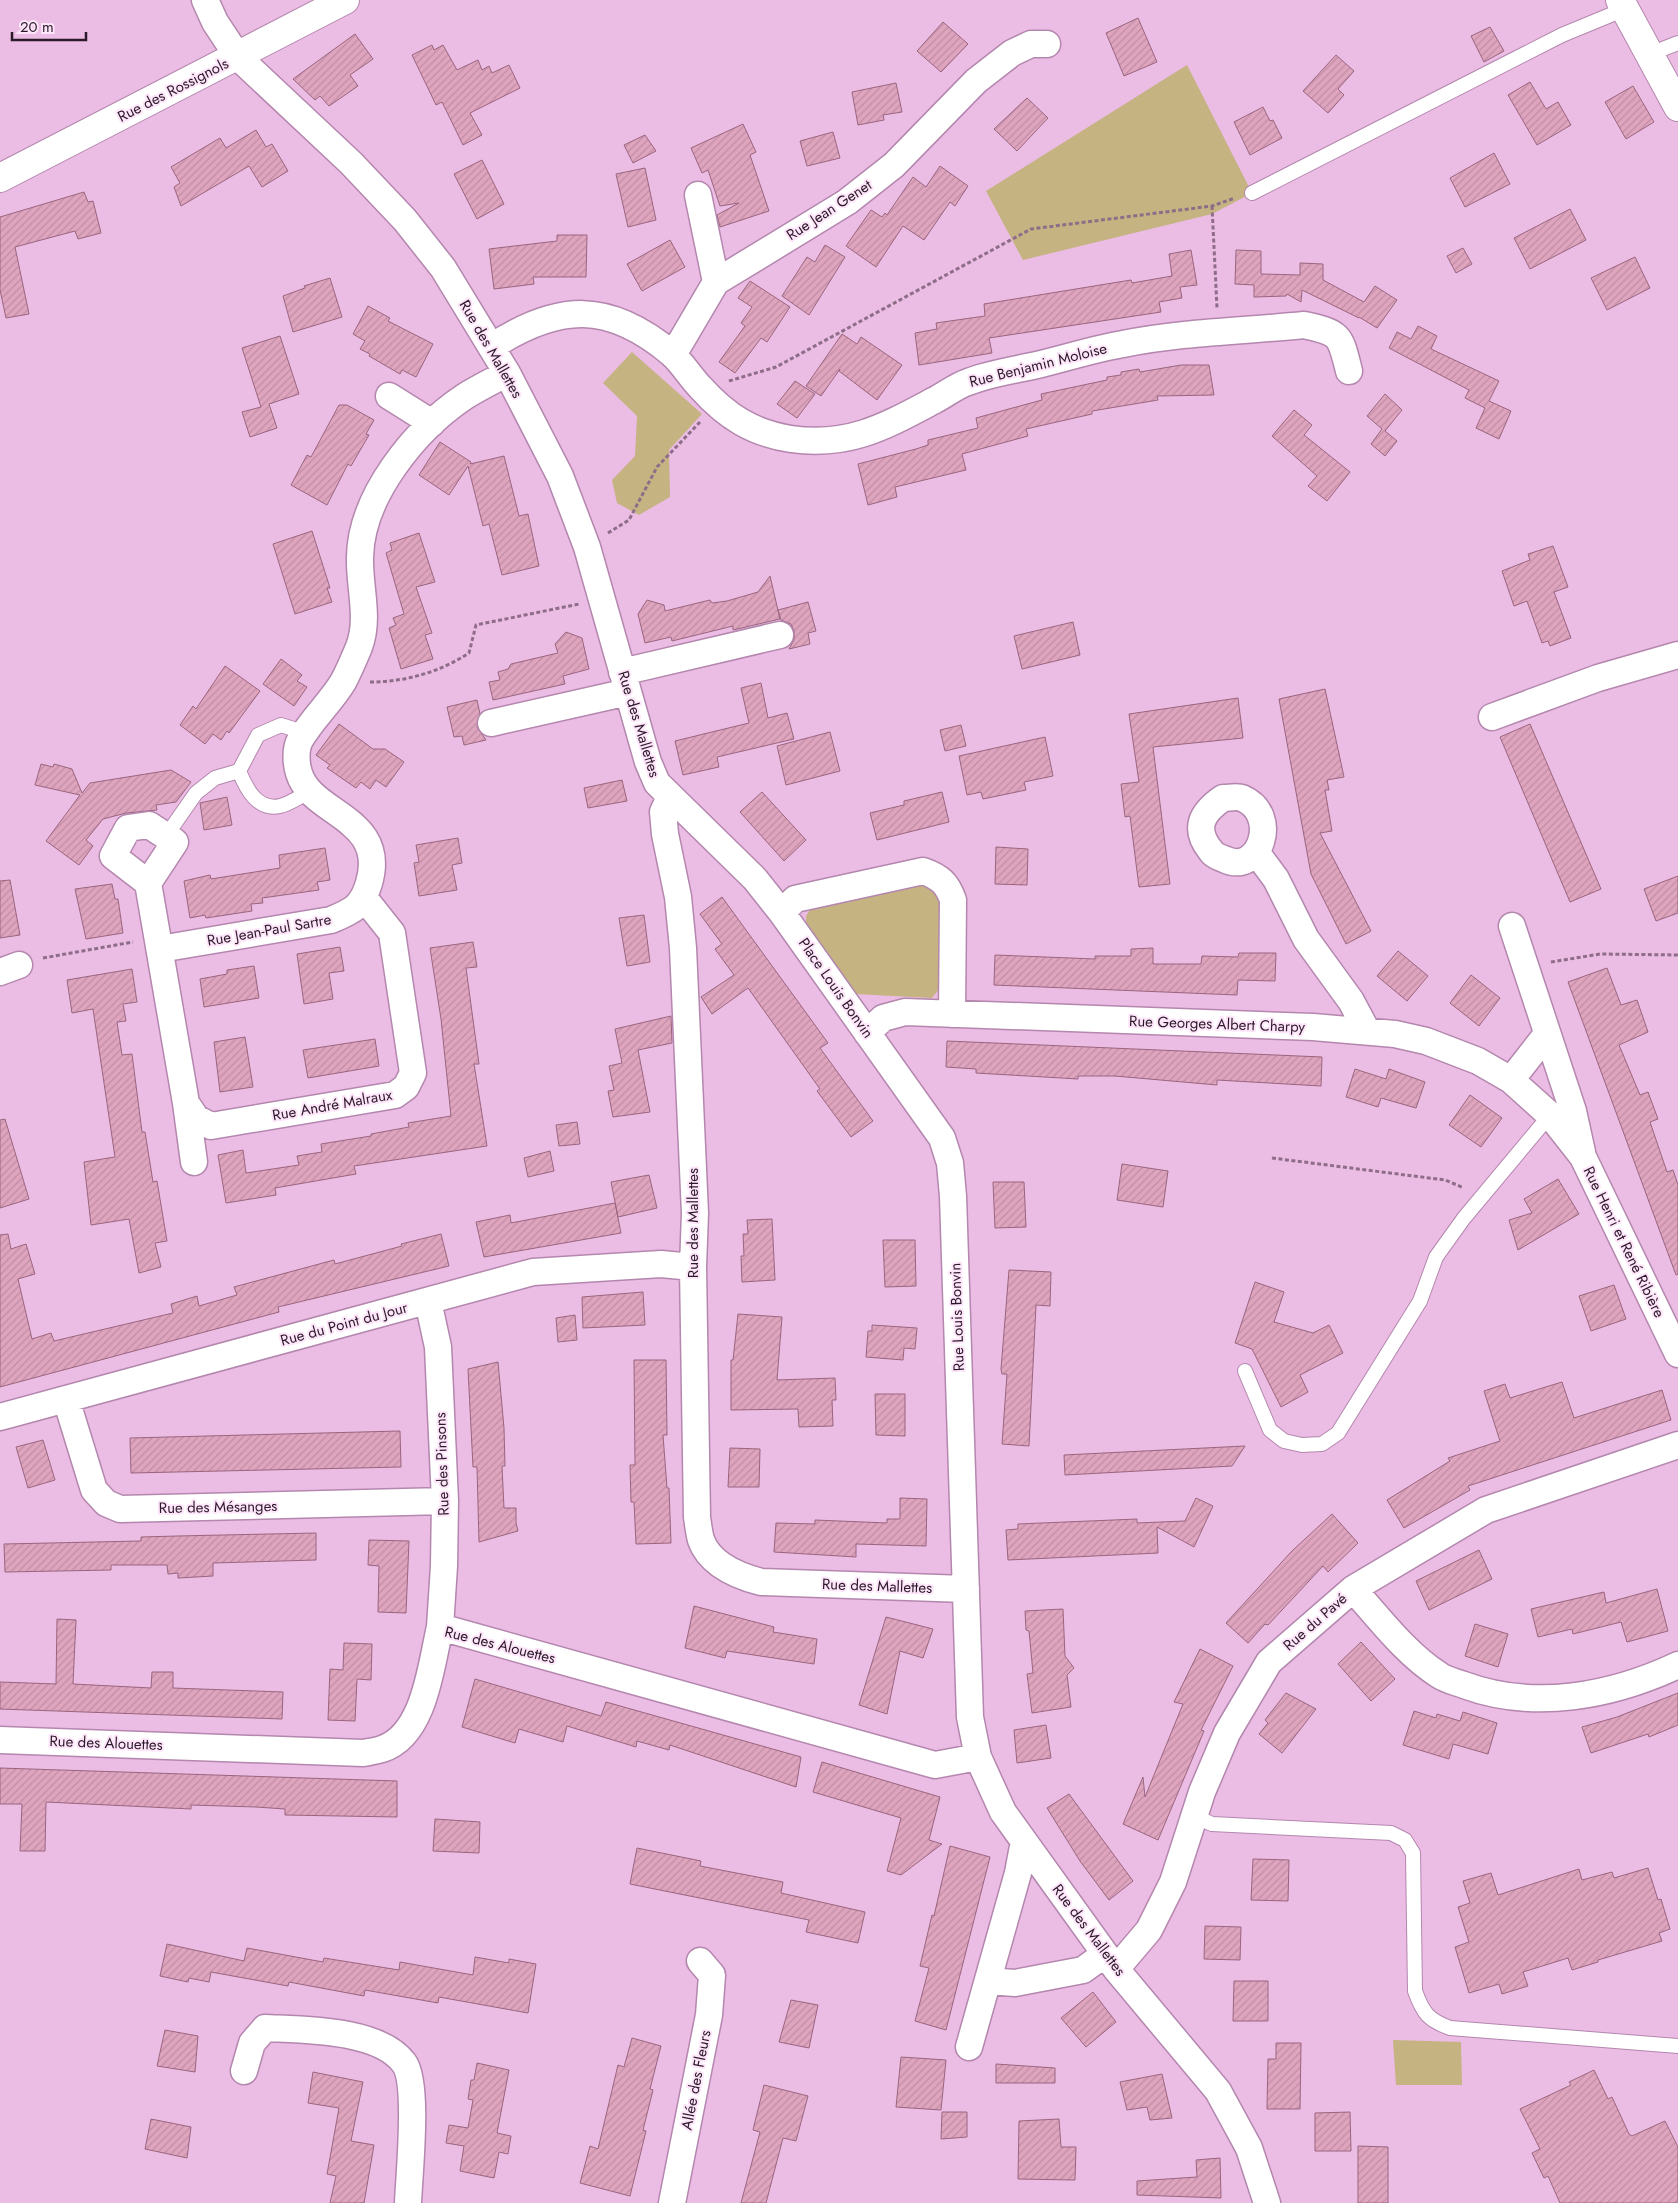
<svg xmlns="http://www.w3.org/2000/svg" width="1678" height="2203" viewBox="0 0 1678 2203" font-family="Jost,sans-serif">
<defs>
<pattern id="building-hatch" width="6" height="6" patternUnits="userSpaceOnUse" patternTransform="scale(1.25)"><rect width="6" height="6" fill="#dfa5bf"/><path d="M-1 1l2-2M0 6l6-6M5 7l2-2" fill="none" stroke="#c08da4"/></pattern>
</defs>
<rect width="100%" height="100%" fill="#ebbce4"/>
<path fill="#c5b381" d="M1187,65L1252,193L1212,214L1023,260L986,191Z
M632,352L702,414L669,450L670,497L639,515L617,503L612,480L635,456L637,416L603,383Z
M923,884L936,890L943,901L940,988L932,998L855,994L806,925V916L812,907Z
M1393,2040L1461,2042L1462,2085H1396Z"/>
<path fill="url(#building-hatch)" stroke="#9a657e" d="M1138,18L1157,62L1124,76L1106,33Z
M943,22L968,44L941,72L917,51Z
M1490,27L1504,51L1484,62L1471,36Z
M355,34L373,59L350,75L358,86L329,106L320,96L315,100L293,79Z
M432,45L434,50L443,45L457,70L478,60L482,70L489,66L492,73L509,65L520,88L470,113L482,135L463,145L442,102L436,105L412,55Z
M1336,55L1354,71L1338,89L1344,95L1328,113L1303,91Z
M1530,82L1546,109L1558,102L1571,125L1537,145L1508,95Z
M896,83L902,112L883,115L884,120L858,125L852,92Z
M1633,86L1654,122L1626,139L1605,102Z
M1027,98L1048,118L1017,151L994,129Z
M1263,107L1270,121L1273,120L1282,138L1250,155L1234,122Z
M743,124L756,152L750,155L769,211L720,227L717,215L739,203L720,206L708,170L702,173L691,148Z
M256,130L266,147L272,144L288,171L262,187L249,166L181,206L174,187L180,183L171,167L220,138L226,148Z
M833,132L840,158L807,166L800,141Z
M645,135L656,151L633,163L624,145Z
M1494,153L1510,184L1465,207L1450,178Z
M482,160L504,204L477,219L454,174Z
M940,166L968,186L955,206L950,202L924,240L903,226L876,267L846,246L871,210L882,217L885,213L887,215L913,177L926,187Z
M645,168L656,220L628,227L616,174Z
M84,192L88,202L93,201L101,233L78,239L75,231L15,247L29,314L6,318L0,290V217Z
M1570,209L1586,240L1530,269L1514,238Z
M557,235H587L586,277H533L534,284L494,289L489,249L557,241Z
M670,240L685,267L642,291L627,264Z
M825,245L845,257L809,315L782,296L807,257L815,262Z
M1463,248L1472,264L1456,273L1447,256Z
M1191,250L1197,285L1180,287L1182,298L1159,302L1161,312L989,338L992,353L919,365L915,333L937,329L936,323L985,316L984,304L1131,280L1132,283L1172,276L1169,254Z
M1236,250L1261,251V274L1300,275V263L1323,264V280L1364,302L1375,286L1397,300L1377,328L1359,317V318L1302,290L1301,302L1287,294L1286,296L1254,297V285L1235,284Z
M1635,257L1650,288L1607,310L1591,278Z
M330,278L342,317L293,332L283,296L305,288L304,286Z
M750,281L790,307L767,342L761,338L735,373L719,362L745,326L741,323L752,307L738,298Z
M368,306L390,318L388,321L433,344L416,377L402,370L400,374L369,356L370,354L360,349L365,341L353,334Z
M1418,326L1437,336L1431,349L1499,381L1489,401L1511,411L1499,439L1476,428L1485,408L1465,398L1469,390L1389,348L1397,332L1411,339Z
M842,334L857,344L861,337L902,365L877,400L839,371L840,369L821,396L806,386Z
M280,336L299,394L269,404L277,428L250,437L242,412L261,407L242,348Z
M1181,365H1209L1214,395L1157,396L1158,400L1092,411V414L1026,429L1028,436L962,454L966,470L895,487L897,497L868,505L858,464L916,449L928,445V440L978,428L976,418L1042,400L1041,394L1107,380V377L1121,375V372L1139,369L1140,372Z
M795,381L815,394L797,418L777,404Z
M1385,394L1402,410L1385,431L1397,441L1385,456L1371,444L1382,429L1367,416Z
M339,405H347L374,420L366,434L369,435L351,466L348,464L327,505L291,485L307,455L311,457Z
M1294,410L1312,425L1304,435L1350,472L1327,501L1308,486L1317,476L1272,436Z
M440,442L471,462L470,464L504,456L519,516L528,514L539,566L502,575L489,524L483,526L468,466L449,495L419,475Z
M312,531L330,588H327L332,602L295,614L273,544Z
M419,533L435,582L416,587L432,633L425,635L433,659L401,669L389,628L396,625L393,618L404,614L386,553L392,550L390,543Z
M1553,546L1568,587L1554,592L1571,638L1550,646L1548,641L1542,643L1527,601L1514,606L1502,571L1530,560L1528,554Z
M770,576L780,619L733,630V626L672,641L671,637L645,643L638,614L647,600L664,605L665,611L710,600L712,603L727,601L758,592Z
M808,602L816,631L808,633L810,644L789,649L794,640V631L791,624L781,620L778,610Z
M1073,622L1080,655L1022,669L1014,636Z
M566,632L582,638L589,669L563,676L565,684L493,700L489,682L500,680L498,672L508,669L511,664L558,653L555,644Z
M281,659L302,675L297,681L307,687L294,706L263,684Z
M225,666L260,691L229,733L227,731L221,740L213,734L205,744L180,725L193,706L196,709Z
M761,683L768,718L787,713L794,739L717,757L719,767L683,775L675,741L749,723L741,688Z
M1325,689L1344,777L1327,780L1329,790H1325L1332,831L1320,833L1371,931L1346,944L1311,874L1279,699Z
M1238,698L1243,738L1153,747L1170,884L1139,887L1130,816L1125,817L1121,784L1139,782L1129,714Z
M477,700L480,714L477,727L486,740L464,745L462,736L454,737L447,707Z
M339,724L373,749H385L404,762L386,787L376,780L370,789L361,782L356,788L327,768L330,765L316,755Z
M1530,724L1601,889L1570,902L1500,737Z
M961,725L966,746L945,751L940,730Z
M830,732L840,771L786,785L777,746Z
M1045,737L1053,776L1024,782L1026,790L983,799L981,792L967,795L959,756Z
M41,764L53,767L54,764L72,769L82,793L90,783L171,770L191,782L176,802L156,805L157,810L126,813L103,819L86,840L93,846L79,865L46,841L80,795L35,785Z
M622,780L627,801L588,808L584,788Z
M762,792L806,840L784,861L740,812Z
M942,792L949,822L877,840L870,813L904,805V801Z
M227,797L232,825L204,830L200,803Z
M458,838L462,863L452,865L457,890L419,896L414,863L419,862L416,845Z
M996,847L1028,849L1027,885L995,884Z
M325,848L330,880L317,882L319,890L262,898L263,903L251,904L252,911L206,918L205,915L190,918L184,881L210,875L211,879L280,868L279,855Z
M1678,876V913L1656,921L1644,889Z
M10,880L20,935L0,938V881Z
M112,884L115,899H118L123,933L86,939L75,889Z
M722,897L828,1043L820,1048L873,1121L851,1137L817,1091L820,1089L748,988L712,1014L701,997L734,975L715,949L722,944L700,914Z
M644,915L650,962L627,966L619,918Z
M473,942L477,967L466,968L479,1064H474L487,1146L354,1166L356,1174L275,1188L276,1195L226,1203L218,1155L243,1150L246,1173L299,1165L297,1156L322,1152L321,1144L371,1136V1134L409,1127L408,1123L451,1116L441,1019L430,948Z
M340,947L344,971L329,973L333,999L304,1004L297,954Z
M1153,948V964H1201L1202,956L1238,957L1239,953H1276L1275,981L1238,980L1237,995L994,985L995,955L1095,959V956H1131V949Z
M1398,951L1428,976L1407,1001L1377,976Z
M254,966L259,998L204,1007L200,979L227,974V970Z
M1607,968L1621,1005L1637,1000L1648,1032L1619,1045L1640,1095L1648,1092L1658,1119L1650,1122L1667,1172L1673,1170L1678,1185V1274L1676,1275L1568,982Z
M132,969L137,1002L123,1004L126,1021L117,1022L122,1055L132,1054L142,1132H145L153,1182L157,1181L167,1241L155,1243L161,1267L139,1273L129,1219L91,1225L84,1162L115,1157L93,1009L72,1013L67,980Z
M1471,975L1500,998L1479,1026L1450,1003Z
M671,1016L672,1043L638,1050L650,1112L613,1117L608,1091L614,1090L609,1066L622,1063L615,1029Z
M245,1037L253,1087L220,1092L214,1042Z
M375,1039L379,1066L308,1078L303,1050Z
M947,1041L1322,1057L1321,1086L1217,1080V1085L1115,1076H1078V1079L976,1073V1069L946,1067Z
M1355,1069L1386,1079L1389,1069L1425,1082L1416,1108L1381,1098L1378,1107L1346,1097Z
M1470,1095L1502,1118L1481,1147L1449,1125Z
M5,1119L29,1199L0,1208V1120Z
M577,1122L580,1144L559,1146L556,1125Z
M550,1151L554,1171L528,1177L524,1158Z
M1122,1164L1168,1171L1163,1207L1117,1200Z
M649,1175L657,1208L618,1217L611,1182Z
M1558,1179L1579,1214L1518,1250L1509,1220L1532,1213L1524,1199Z
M993,1182H1024L1026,1227L995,1228Z
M615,1203L621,1233L484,1257L476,1222L510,1215L511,1223Z
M772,1219L775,1280L742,1282L741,1256H744L743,1234H748L747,1220Z
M8,1234L11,1249L26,1244L35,1274L18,1279L32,1339L51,1333L54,1341L173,1313L171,1304L197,1296L199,1306L237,1295L234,1287L334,1260L335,1264L402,1246L401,1244L441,1234L449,1266L278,1307L279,1312L0,1387V1235Z
M883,1240H915L916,1286L885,1287Z
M1009,1270L1051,1272L1050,1306L1036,1305L1029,1446L1002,1444L1007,1374H1002L1001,1369Z
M1255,1282L1284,1292L1274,1322L1313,1333L1329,1325L1343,1353L1300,1375L1308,1392L1281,1407L1252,1349L1235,1343Z
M1614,1285L1626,1319L1591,1331L1579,1296Z
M643,1292L645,1325L583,1328L582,1297Z
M738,1314L782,1317L777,1380L835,1378L836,1400H832L833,1426L799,1427L798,1409L731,1410V1360H733Z
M575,1315L577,1340L558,1342L556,1318Z
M872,1325L917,1328L915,1349L904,1348L903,1360L866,1357L868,1331H872Z
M634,1360H666L667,1435H663L667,1488H669L671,1543L636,1544L634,1502H631L630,1465H635Z
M498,1362L504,1428L505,1466H502L504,1508H516V1523L518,1531L479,1542L477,1467H473L468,1369Z
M1562,1382L1574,1418L1662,1390L1671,1420L1468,1486L1470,1490L1404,1528L1387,1500L1450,1461L1448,1458L1500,1441L1484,1391L1505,1384L1510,1398Z
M875,1394H905V1436L876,1435Z
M400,1431L401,1467L131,1473L130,1438Z
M43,1440L55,1480L28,1488L16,1447Z
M1245,1446L1232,1466L1065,1475L1064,1455Z
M730,1448L760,1449L759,1487H728Z
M900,1498L927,1499L926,1546L856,1544V1557L774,1552L776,1523L815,1524V1520L887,1523V1519H900Z
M1196,1498L1213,1506L1194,1547L1157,1527L1158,1553L1008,1560L1006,1530L1018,1529V1524L1137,1519V1523L1185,1521Z
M1332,1514L1358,1543L1328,1572L1323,1566L1268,1625L1265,1624L1248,1643L1226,1623L1292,1551Z
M316,1533V1560L213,1563V1576L178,1578V1573L168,1574L167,1565H111V1570L5,1572L4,1544L141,1541V1537L177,1536Z
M369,1540L409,1541L406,1613L378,1612L379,1566L368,1565Z
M1479,1550L1492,1579L1429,1610L1416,1581Z
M1657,1589L1668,1631L1627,1642L1621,1622L1573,1634L1572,1629L1538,1637L1531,1609L1604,1592L1606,1603Z
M694,1606L774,1627L773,1632L817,1639L814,1664L727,1651L725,1658L685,1648Z
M1063,1609L1065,1656L1074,1668L1067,1675L1071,1707L1032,1713L1027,1674L1033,1673L1029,1631L1026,1630L1025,1611Z
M886,1617L933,1629L923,1658L900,1651L887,1714L859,1705Z
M57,1619L76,1620L73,1684L151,1688L152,1672H173V1688L283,1692L282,1719L0,1709V1682L56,1684Z
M1475,1624L1508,1634L1498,1667L1465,1656Z
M1361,1642L1395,1679L1371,1701L1338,1664Z
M344,1643L372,1644L371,1680L357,1679L355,1721L328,1720L330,1669L343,1670Z
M1200,1649L1233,1666L1201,1730L1204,1731L1158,1840L1123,1824L1143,1777L1145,1797L1183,1704L1174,1702Z
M475,1679L601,1716L606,1702L801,1757L796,1787L670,1745L669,1750L637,1741L636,1747L567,1726L563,1742L519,1729L515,1743L462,1727Z
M1286,1693L1316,1709L1282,1753L1259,1734L1268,1723L1265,1720Z
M1678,1693V1725L1649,1737L1648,1734L1591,1753L1582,1727L1617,1717Z
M1414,1711L1436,1718L1437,1714L1460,1721L1463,1712L1497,1723L1488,1754L1453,1744L1449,1759L1403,1745Z
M1046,1725L1051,1758L1017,1763L1014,1730Z
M822,1762L940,1797L929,1840L942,1844L901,1875L887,1871L901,1818L813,1792Z
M0,1768L397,1781V1817L285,1815V1809L256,1807L191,1805V1809L46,1802L45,1851H20L22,1804H0Z
M1069,1794L1133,1881L1109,1900L1080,1861L1047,1808Z
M435,1819L480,1822L479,1853L433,1851Z
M950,1846L990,1857L946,2030L915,2021L929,1968L920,1966L932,1915L934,1916Z
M637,1848L701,1861L700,1866L783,1882L781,1893L865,1912L858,1943L806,1932L809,1920L630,1884Z
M1253,1859L1289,1860L1288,1901L1251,1900Z
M1648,1868L1658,1900L1661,1899L1670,1929L1659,1933L1662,1941L1598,1960V1962L1572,1970L1568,1958L1523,1972L1528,1986L1502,1994L1499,1984L1469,1993L1455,1947L1469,1942L1458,1907L1470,1903L1463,1881L1491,1873L1498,1895L1579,1869L1582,1880L1612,1872L1614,1878Z
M1205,1926L1241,1927L1240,1960L1204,1959Z
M167,1944L244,1961L247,1948L323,1962L324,1958L399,1970L400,1962L473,1975L475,1957L509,1963V1959L536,1964L528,2013L439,1997L438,2003L365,1990L364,1996L289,1982L288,1986L211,1972L209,1982L189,1978L188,1982L160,1976Z
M1234,1981H1268V2021H1233Z
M1093,1992L1116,2022L1086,2047L1061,2018Z
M791,2000L818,2005L809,2048L779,2042Z
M165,2030L198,2036L195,2072L157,2066Z
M632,2038L661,2046L650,2089L653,2090L643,2130L646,2131L630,2196L580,2183L590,2146L598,2149L618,2065L624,2067Z
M1276,2043H1301L1300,2109H1267L1268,2059H1276Z
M901,2057L946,2060L941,2110L896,2107Z
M477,2063L509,2070L497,2133L511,2136L508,2154L499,2152L494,2178L460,2171L464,2146L446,2143L449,2125L468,2128L473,2100L468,2099L471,2080H474Z
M996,2064L1055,2068V2083H996Z
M1594,2070L1608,2099L1612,2097L1629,2134L1632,2136L1665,2121L1678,2147V2203H1560L1548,2176L1544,2178L1532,2153L1540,2149L1520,2109L1571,2085L1569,2082Z
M313,2072L363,2082L351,2141L374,2145L364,2203H330L336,2176L327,2174L339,2108L308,2103Z
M1162,2074L1172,2118L1150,2120L1147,2107L1127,2110L1120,2082Z
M764,2085L808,2096L796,2141L783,2138L766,2203H741L760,2132L753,2130Z
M942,2112H967V2137L941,2139Z
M1350,2112L1351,2151H1315V2113Z
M151,2119L191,2127L187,2158L145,2149Z
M1059,2119L1061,2147H1076L1075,2180L1018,2179L1019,2121Z
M1358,2146L1388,2147V2203H1358Z
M1220,2158L1221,2198L1137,2195V2181L1197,2177L1196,2160Z"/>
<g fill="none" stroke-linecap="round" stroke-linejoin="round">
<g stroke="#b487ae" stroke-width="16">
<path id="lane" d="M1650,54L1678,43
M1252,193L1562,35L1625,9
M306,733L281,725L258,735L239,771C246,788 257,811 280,806C290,804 300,796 309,792
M166,836L196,793L215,778L239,771
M1245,1371L1270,1430L1284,1441L1302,1445L1322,1444L1338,1433L1420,1301L1436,1257L1464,1218L1550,1115
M1194,1816L1212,1824L1391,1833L1405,1840L1413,1853L1415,1991C1423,2013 1428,2020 1450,2028L1678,2046"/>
</g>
<g stroke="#b487ae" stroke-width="29">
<path id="street" d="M205,0L215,22L238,57L351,163L405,220L443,268L507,373L560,476L587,547L648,762L657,783L755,879L782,913L942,1138L950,1163L953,1196L970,1717L978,1757L1003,1812L1116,1969L1218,2091L1249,2148L1267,2203
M698,195L716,282
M491,347C559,303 609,301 672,354C683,364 691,378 701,388C727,417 753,433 791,439C849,447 884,427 933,401C945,395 956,386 968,382C990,373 1015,370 1037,365C1066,358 1094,349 1123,344C1182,332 1244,331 1304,325C1341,333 1340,335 1349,371
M673,355L716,282L847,202L894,165L976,81L1012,53L1031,44H1047
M389,396L432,423
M622,672L780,635
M1492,717L1598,678L1678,655
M491,723L628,692
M670,797L663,812L665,834L678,897L683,948L695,1213L693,1267L697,1517C698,1524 699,1533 701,1540C710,1565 738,1576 761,1582L966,1589
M1223,798C1229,798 1237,796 1242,798C1281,814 1260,877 1224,859C1219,857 1214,856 1211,851C1193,829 1201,813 1223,798Z
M1256,852L1276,879L1306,939L1351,1001L1367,1031
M148,883L175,842L149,825L128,828L113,856L148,883L186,1103L196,1118L211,1126L395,1095L406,1087L413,1073L392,933L365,899
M782,913L795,899L923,871C940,877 947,883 953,900L952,1014
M1512,926L1573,1111L1582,1152
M160,949L331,920C353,911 362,907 369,883C388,817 311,815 299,773C296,764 295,749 300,740C312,719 331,702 343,682C349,671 354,659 359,647C370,618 359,587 360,557C361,496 415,430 464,397C478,388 493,381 507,373
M0,972L19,965
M867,1033L883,1018L905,1012L1313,1027L1395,1034L1426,1041L1478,1061L1511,1080L1550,1115L1583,1157L1678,1354
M1511,1080L1547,1034
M186,1103L194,1162
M428,1301L438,1347L445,1501L444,1566L440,1627
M66,1399L94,1490L106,1503L120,1509L445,1501
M0,1417L533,1272L661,1264L693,1267
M1353,1589C1379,1618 1406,1654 1439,1675C1446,1680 1456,1682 1464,1685C1534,1711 1612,1696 1678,1665
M0,1740L363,1753C369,1752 376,1751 382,1749C425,1735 431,1665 440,1627L935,1765L978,1757
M1116,1969L1149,1930L1173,1882L1202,1792L1227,1733L1269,1662L1353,1589L1486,1510L1678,1445
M988,1981L1015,1983L1083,1970L1105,1954
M969,2047L1018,1873L1024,1841
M244,2071L252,2043L265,2028C304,2030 379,2029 404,2063C419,2083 409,2175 408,2203
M672,2203L709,2015L712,1975L700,1961"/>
</g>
<g stroke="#b487ae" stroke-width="30">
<path id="secondary" d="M1620,0L1678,107
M0,178L345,0"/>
</g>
<path stroke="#8e6d89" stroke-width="3" stroke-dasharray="4 2.5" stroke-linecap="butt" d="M1212,206L1217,308
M729,381L776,367L1031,229L1212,206L1235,198
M608,533L629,520L657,467L700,422
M370,682C405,682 440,672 469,653L476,625L579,604
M43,958L133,942
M1551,962L1600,954L1678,955
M1272,1158L1445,1180L1464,1188"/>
<use href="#lane" stroke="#fff" stroke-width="14"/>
<use href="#street" stroke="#fff" stroke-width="26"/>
<use href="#secondary" stroke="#fff" stroke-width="28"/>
</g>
<g text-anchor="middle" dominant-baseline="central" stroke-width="4" stroke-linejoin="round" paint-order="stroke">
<g font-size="15" fill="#2b1a29" stroke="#fee5fa">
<text transform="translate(173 90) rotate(-27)">Rue des Rossignols</text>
<text transform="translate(829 210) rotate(-33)">Rue Jean Genet</text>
<text transform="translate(491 349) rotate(60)">Rue des Mallettes</text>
<text transform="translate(1038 365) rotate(-14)">Rue Benjamin Moloise</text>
<text transform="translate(639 724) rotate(73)">Rue des Mallettes</text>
<text transform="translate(269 930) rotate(-10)">Rue Jean-Paul Sartre</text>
<text transform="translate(836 988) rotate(55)">Place Louis Bonvin</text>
<text transform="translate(1217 1024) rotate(2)">Rue Georges Albert Charpy</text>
<text transform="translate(332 1105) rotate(-10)">Rue André Malraux</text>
<text transform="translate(693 1223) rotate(-90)">Rue des Mallettes</text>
<text transform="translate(1624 1242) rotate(64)">Rue Henri et René Ribière</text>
<text transform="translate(957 1317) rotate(-92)">Rue Louis Bonvin</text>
<text transform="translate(344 1324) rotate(-15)">Rue du Point du Jour</text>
<text transform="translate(442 1464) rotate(-92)">Rue des Pinsons</text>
<text transform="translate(218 1507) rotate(-1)">Rue des Mésanges</text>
<text transform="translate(877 1586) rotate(2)">Rue des Mallettes</text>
<text transform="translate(1315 1622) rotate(-41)">Rue du Pavé</text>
<text transform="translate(500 1645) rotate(14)">Rue des Alouettes</text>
<text transform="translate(106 1743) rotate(2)">Rue des Alouettes</text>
<text transform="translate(1089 1930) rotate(53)">Rue des Mallettes</text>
<text transform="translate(696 2080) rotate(-79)">Allée des Fleurs</text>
</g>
</g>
<path d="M12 32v8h74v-8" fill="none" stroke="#2b1a29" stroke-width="2.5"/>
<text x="20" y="32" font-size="15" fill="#2b1a29" stroke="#fee5fa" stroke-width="4" paint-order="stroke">20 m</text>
</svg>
